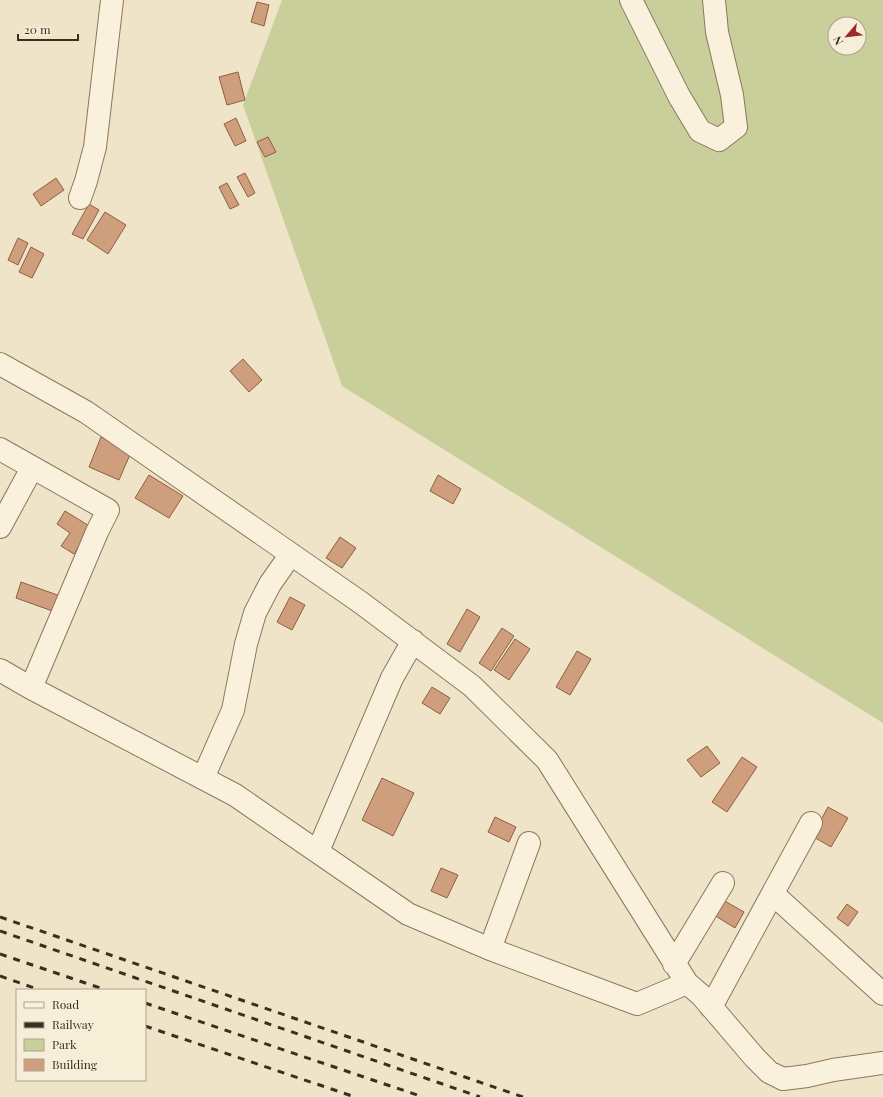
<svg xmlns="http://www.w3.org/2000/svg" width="883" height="1097" viewBox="0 0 883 1097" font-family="'Playfair Display',serif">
<rect width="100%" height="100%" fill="#f0e4c8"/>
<path fill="#c9cf9b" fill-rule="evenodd" d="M282,0H883V723L342,386L243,105ZM835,24H859V48H835Z"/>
<path fill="#cf9f7d" stroke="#8d5f41" d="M257,2L269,5L264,26L251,22Z
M238,72L245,100L227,105L219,77Z
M236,118L246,141L235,146L224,124Z
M268,137L276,152L265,157L257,142Z
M245,173L255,193L248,197L237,177Z
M56,178L64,190L41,206L33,194Z
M227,183L239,205L230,209L219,187Z
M89,204L99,210L83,239L72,234Z
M105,212L126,225L108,254L87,240Z
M18,238L28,243L18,265L8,260Z
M31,247L44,254L32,278L19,272Z
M243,359L262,380L249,392L230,371Z
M101,437L132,450L119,480L89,467Z
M149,475L183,496L169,518L135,498Z
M438,475L461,489L453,504L430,491Z
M65,511L91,527L74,554L61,546L70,533L57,524Z
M340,537L356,548L342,568L326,558Z
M21,582L63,597L58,613L16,598Z
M290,597L305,605L292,630L277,622Z
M467,609L480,617L460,652L447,644Z
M502,628L514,636L491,671L479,663Z
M515,639L530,649L509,680L494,670Z
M577,651L591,659L570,695L556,687Z
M432,687L450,698L440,714L422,703Z
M707,746L720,763L701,777L687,760Z
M742,757L757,767L727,812L712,802Z
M382,778L414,793L393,836L362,820Z
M828,807L848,818L831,847L812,836Z
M495,817L516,827L509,842L488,832Z
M441,868L458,875L447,898L431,891Z
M723,900L744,912L735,928L714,915Z
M847,904L858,912L848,926L837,918Z"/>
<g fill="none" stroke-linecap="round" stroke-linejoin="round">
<g stroke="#8d765c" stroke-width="24">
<path id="minor" d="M631,0L679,96L700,131L719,140L736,127L732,95L717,32L714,0
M80,198L86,181L95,147L112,0
M0,364L86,412L360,602L472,686L547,760L687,983L702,996L755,1058L769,1072L783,1079L807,1076L833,1070L883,1063
M0,449L108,510L97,532L31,688
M0,527L32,468
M0,670L31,688L235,795L408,914L490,949L637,1004L687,983
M203,778L233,710L246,644L255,613L270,584L291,554
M318,851L392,678L413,641
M773,894L883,994
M490,949L529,843
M674,964L723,883
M711,1007L811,823"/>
</g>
<use href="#minor" stroke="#faf1dc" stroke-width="22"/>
<path stroke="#3d2e20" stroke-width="3" stroke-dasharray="7 7" stroke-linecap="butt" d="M0,917L523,1097
M0,931L480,1097
M0,954L106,990
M0,976L40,990
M145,1003L423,1097
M145,1026L355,1097"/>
</g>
<rect x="16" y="989" width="130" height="92" fill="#f7eed8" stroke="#ada18e"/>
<rect x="24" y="1002" width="20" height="6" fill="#faf1dc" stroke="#ada18e"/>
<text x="52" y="1009" font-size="12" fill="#3d2e20">Road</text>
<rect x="24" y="1022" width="20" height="6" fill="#3d2e20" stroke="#ada18e"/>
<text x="52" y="1029" font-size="12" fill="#3d2e20">Railway</text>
<rect x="24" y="1039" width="20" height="12" fill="#c9cf9b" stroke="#ada18e"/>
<text x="52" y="1049" font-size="12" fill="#3d2e20">Park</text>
<rect x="24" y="1059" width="20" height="12" fill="#cf9f7d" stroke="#ada18e"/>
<text x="52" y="1069" font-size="12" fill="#3d2e20">Building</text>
<g transform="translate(847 36) rotate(242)"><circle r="19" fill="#f7eed8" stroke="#ada18e"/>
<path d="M0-3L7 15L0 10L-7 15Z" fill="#9e2a2b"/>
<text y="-6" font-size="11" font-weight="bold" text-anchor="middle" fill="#3d2e20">N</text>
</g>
<path d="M18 34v6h60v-6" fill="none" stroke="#3d2e20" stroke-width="2"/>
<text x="24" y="34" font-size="12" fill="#3d2e20" stroke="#f7eed8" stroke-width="3" paint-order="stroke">20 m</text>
</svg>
